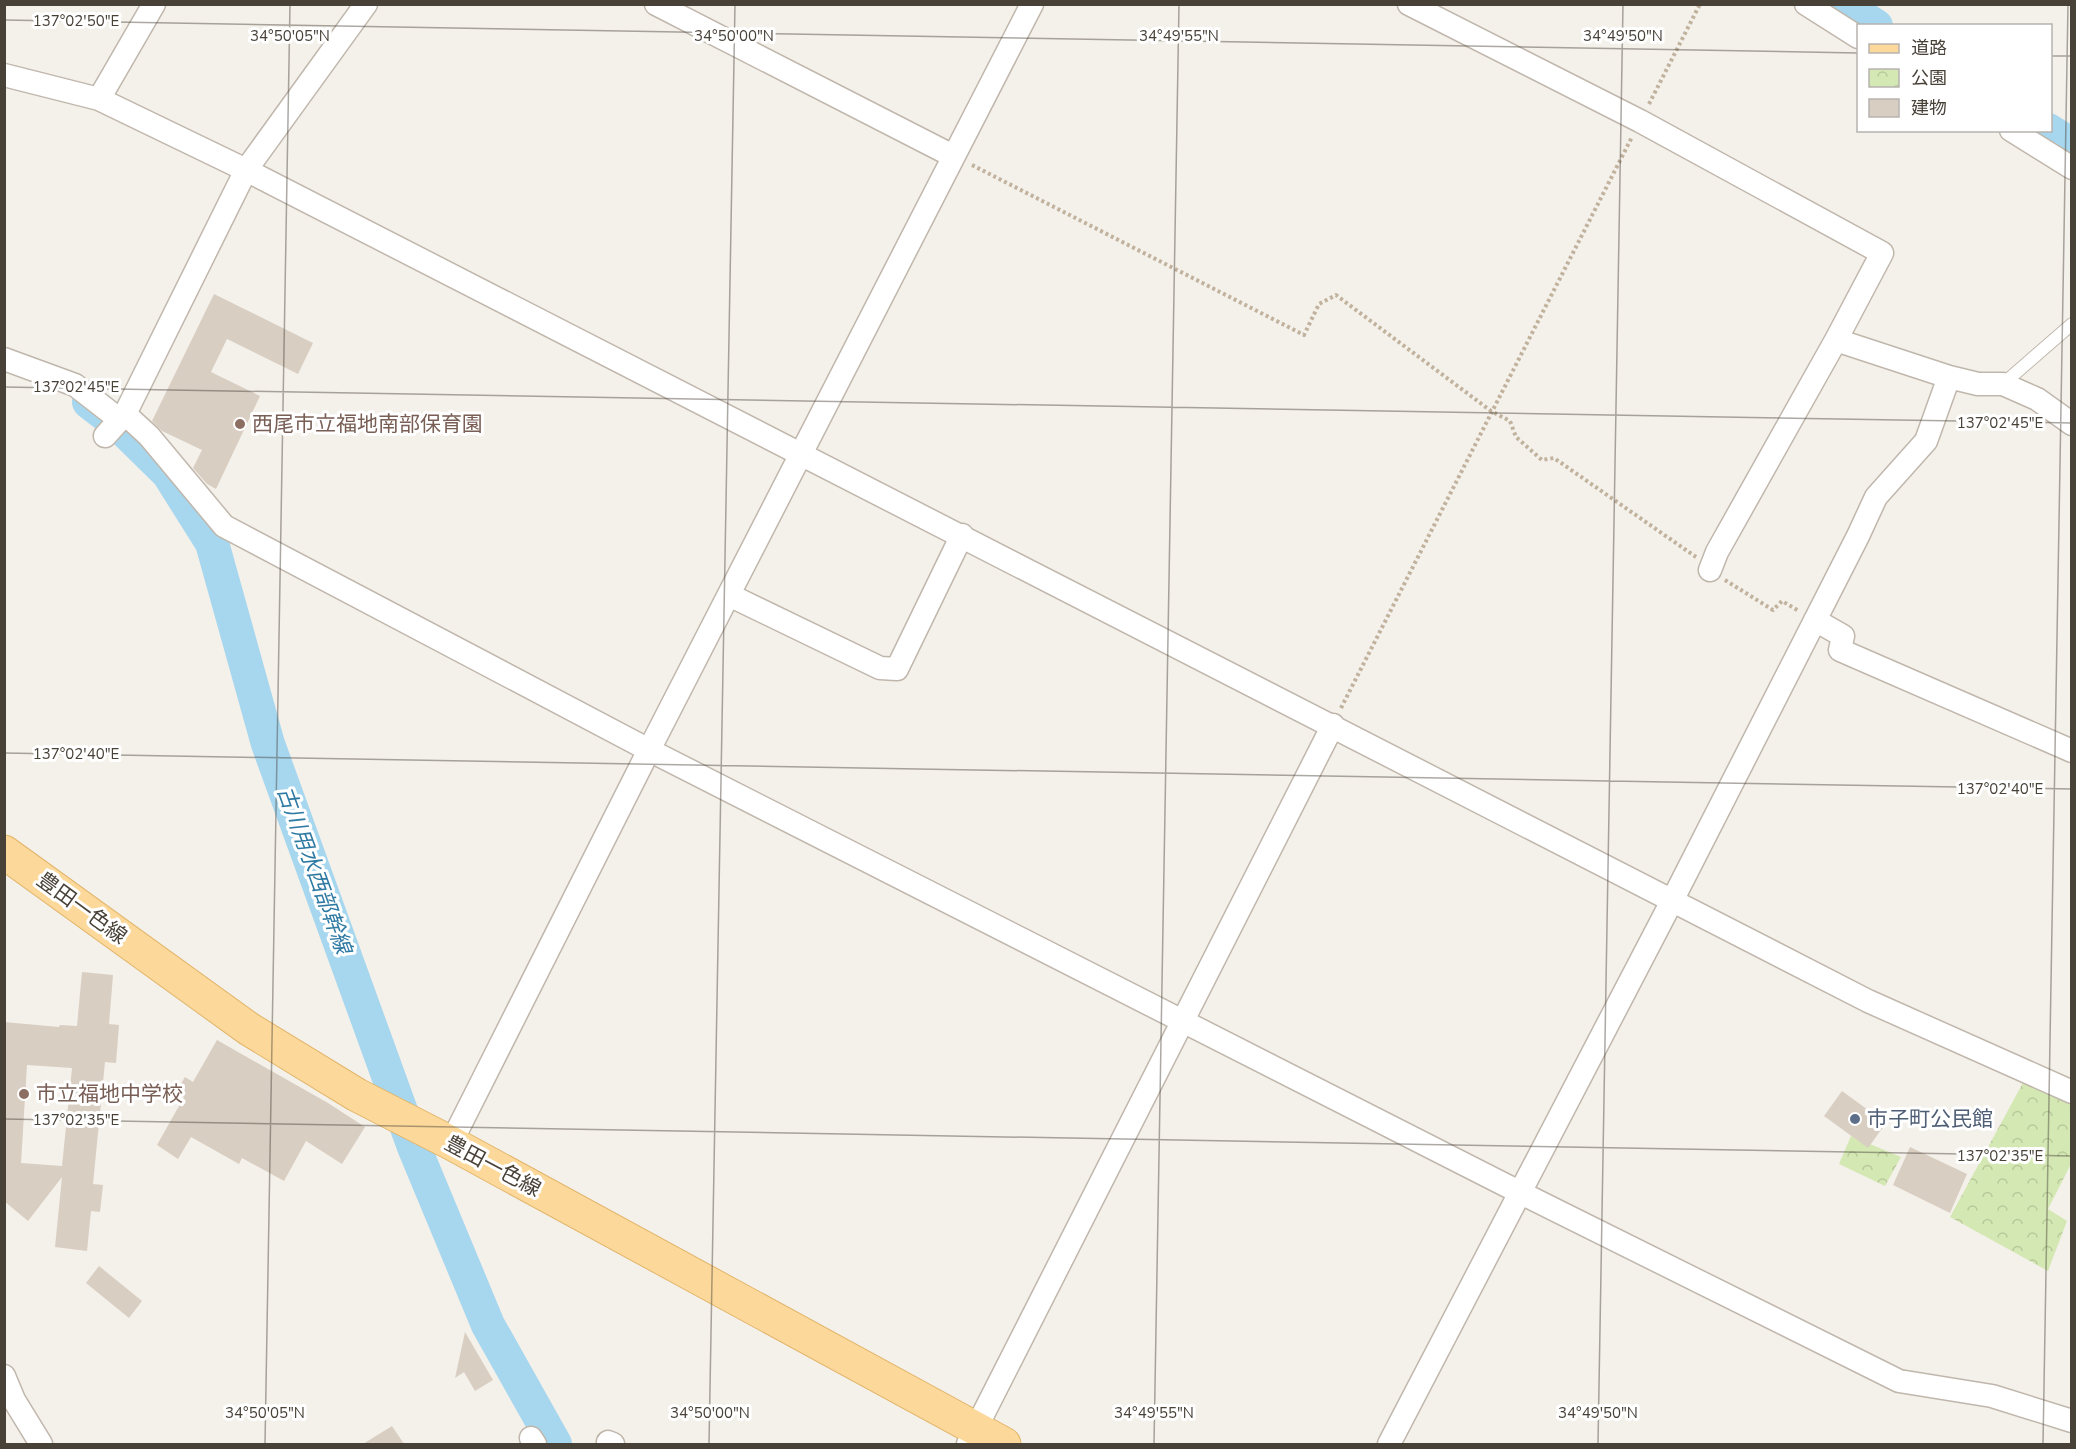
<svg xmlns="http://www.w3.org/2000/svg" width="2076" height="1449" viewBox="0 0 2076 1449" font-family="'Nunito Sans','Noto Sans JP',sans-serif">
<defs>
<pattern id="park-crowns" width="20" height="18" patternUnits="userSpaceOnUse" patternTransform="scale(1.5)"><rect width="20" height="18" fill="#d4e8b3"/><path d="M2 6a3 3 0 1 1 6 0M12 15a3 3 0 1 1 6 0" fill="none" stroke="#b8c89b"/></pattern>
</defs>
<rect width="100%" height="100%" fill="#f4f0ea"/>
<path fill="url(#park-crowns)" d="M2025,1079L2071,1098V1164L2048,1209L2067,1221L2048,1271L1950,1217Z
M1851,1136L1901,1157L1885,1186L1839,1164Z"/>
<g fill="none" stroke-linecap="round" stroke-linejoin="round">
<path stroke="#a7d7ef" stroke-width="34" d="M1842,4L1876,26
M2048,130L2072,145
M89,402L119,425L168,473L212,543L268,744L414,1147L488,1325L555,1444"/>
</g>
<path fill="#d9cec2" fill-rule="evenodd" d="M214,294L313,343L298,374L227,339L211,372L260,396L216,489L207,484L193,468L202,450L162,431L152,421Z
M82,972L113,975L109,1024L119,1025L116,1063L105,1062L93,1184L103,1185L100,1212L91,1211L87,1251L55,1247L62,1177L28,1221L4,1201V1022L59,1027L60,1025L77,1026ZM27,1065L72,1068L62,1166L21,1163Z
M217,1040L328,1103L365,1127L342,1164L306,1141L284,1181L242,1158L239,1164L191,1137L178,1159L157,1145L184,1097L176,1092L185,1077L193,1082Z
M1842,1091L1886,1123L1868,1148L1824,1116Z
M1910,1147L1967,1174L1950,1213L1893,1185Z
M99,1266L142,1301L129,1318L86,1283Z
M465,1332L493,1380L475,1391L464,1372L455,1378Z
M392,1426L404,1444H363Z"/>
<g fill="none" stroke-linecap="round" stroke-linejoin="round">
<g stroke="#c0b7ac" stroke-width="14">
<path id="lane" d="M2003,384L2072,324"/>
</g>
<g stroke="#c0b7ac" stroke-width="25">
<path id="street" d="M656,4L953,156
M1409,4L1640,121L1882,253L1836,340L1949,377
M1806,4L1858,37
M4,75L99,99L246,170L1868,1001L2072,1092
M99,99L154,4
M2011,130L2072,168
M4,359L75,385L120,420
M125,414L149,436L224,526L649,750L1521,1193L1899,1381L1992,1396L2072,1421
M105,436L125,414L246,170L366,4
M1710,570L1717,552L1836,340
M729,595L880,668L897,669L962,535
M1815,620L1843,636L1840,650L2072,751
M451,1143L649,750L1032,4
M4,1376L14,1400L41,1444
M531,1438L535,1444
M608,1442L613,1444
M968,1444L1333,725
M1389,1444L1673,899L1858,536L1876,497L1926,441L1949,377L1978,384H2003L2037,399L2072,424"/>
</g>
<g stroke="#e2b56a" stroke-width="35">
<path id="primary" d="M4,852L249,1029L357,1095L451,1143L1004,1444"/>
</g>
<path stroke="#c1b29d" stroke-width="4" stroke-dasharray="3 3" stroke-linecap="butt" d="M1649,104L1700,4
M972,165L1304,335L1319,304L1336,295L1491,411L1510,421L1516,437L1542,460L1554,458L1696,557
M1725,580L1773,610L1782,601L1799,611
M1341,708L1632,137"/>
<use href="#lane" stroke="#fff" stroke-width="12"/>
<use href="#street" stroke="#fff" stroke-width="22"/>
<use href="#primary" stroke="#fcd99b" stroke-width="33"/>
</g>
<path fill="none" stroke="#484138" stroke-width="1.5" stroke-opacity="0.45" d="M4,20L1858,53M2050,56H2072M4,387L2072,423M4,753L2072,789M4,1119L2072,1156M265,1444L290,4M709,1444L735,4M1154,1444L1179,4M1598,1444L1623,4M2043,1444L2068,4"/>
<g fill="#8d6e63" stroke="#fff" stroke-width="2">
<circle cx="240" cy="424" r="6"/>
<circle cx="24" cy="1094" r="6"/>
</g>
<circle fill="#5c6f8a" stroke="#fff" stroke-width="2" cx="1855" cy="1119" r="6"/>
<g text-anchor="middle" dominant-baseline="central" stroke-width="6" stroke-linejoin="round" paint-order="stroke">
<g font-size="21" fill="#785e54" stroke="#fff" text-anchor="start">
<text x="252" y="424">西尾市立福地南部保育園</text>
<text x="36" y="1094">市立福地中学校</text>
</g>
<g font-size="21" fill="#484138" stroke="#fff">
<text transform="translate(82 908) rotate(36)">豊田一色線</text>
<text transform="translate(493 1166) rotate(28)">豊田一色線</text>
</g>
<g font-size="21" fill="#4e5e75" stroke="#fff" text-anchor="start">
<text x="1867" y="1119">市子町公民館</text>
</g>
<g font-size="22" font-style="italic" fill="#2f7aa3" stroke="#fff">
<text transform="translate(314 870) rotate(70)">古川用水西部幹線</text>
</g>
</g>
<g font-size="15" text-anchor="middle" fill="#484138" stroke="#fff" stroke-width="6" stroke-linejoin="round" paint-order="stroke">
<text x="76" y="26">137°02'50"E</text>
<text x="290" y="41">34°50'05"N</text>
<text x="734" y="41">34°50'00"N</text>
<text x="1179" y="41">34°49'55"N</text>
<text x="1623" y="41">34°49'50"N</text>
<text x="76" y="392">137°02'45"E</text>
<text x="2000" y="428">137°02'45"E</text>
<text x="76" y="759">137°02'40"E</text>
<text x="2000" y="794">137°02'40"E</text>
<text x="76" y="1125">137°02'35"E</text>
<text x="2000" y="1161">137°02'35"E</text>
<text x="265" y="1418">34°50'05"N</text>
<text x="710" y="1418">34°50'00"N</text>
<text x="1154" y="1418">34°49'55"N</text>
<text x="1598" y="1418">34°49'50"N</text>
</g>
<rect width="2076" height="1449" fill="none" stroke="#484138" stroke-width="12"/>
<rect x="1857" y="24" width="195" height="108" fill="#ffffff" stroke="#b6b3af" stroke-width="1.5"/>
<rect x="1869" y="44" width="30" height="9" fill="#fcd99b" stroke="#b6b3af" stroke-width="1.5"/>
<text x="1911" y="54" font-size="18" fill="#484138">道路</text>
<rect x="1869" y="69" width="30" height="18" fill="url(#park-crowns)" stroke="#b6b3af" stroke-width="1.5"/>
<text x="1911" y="84" font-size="18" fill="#484138">公園</text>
<rect x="1869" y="99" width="30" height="18" fill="#d9cec2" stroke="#b6b3af" stroke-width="1.5"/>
<text x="1911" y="114" font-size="18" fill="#484138">建物</text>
</svg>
